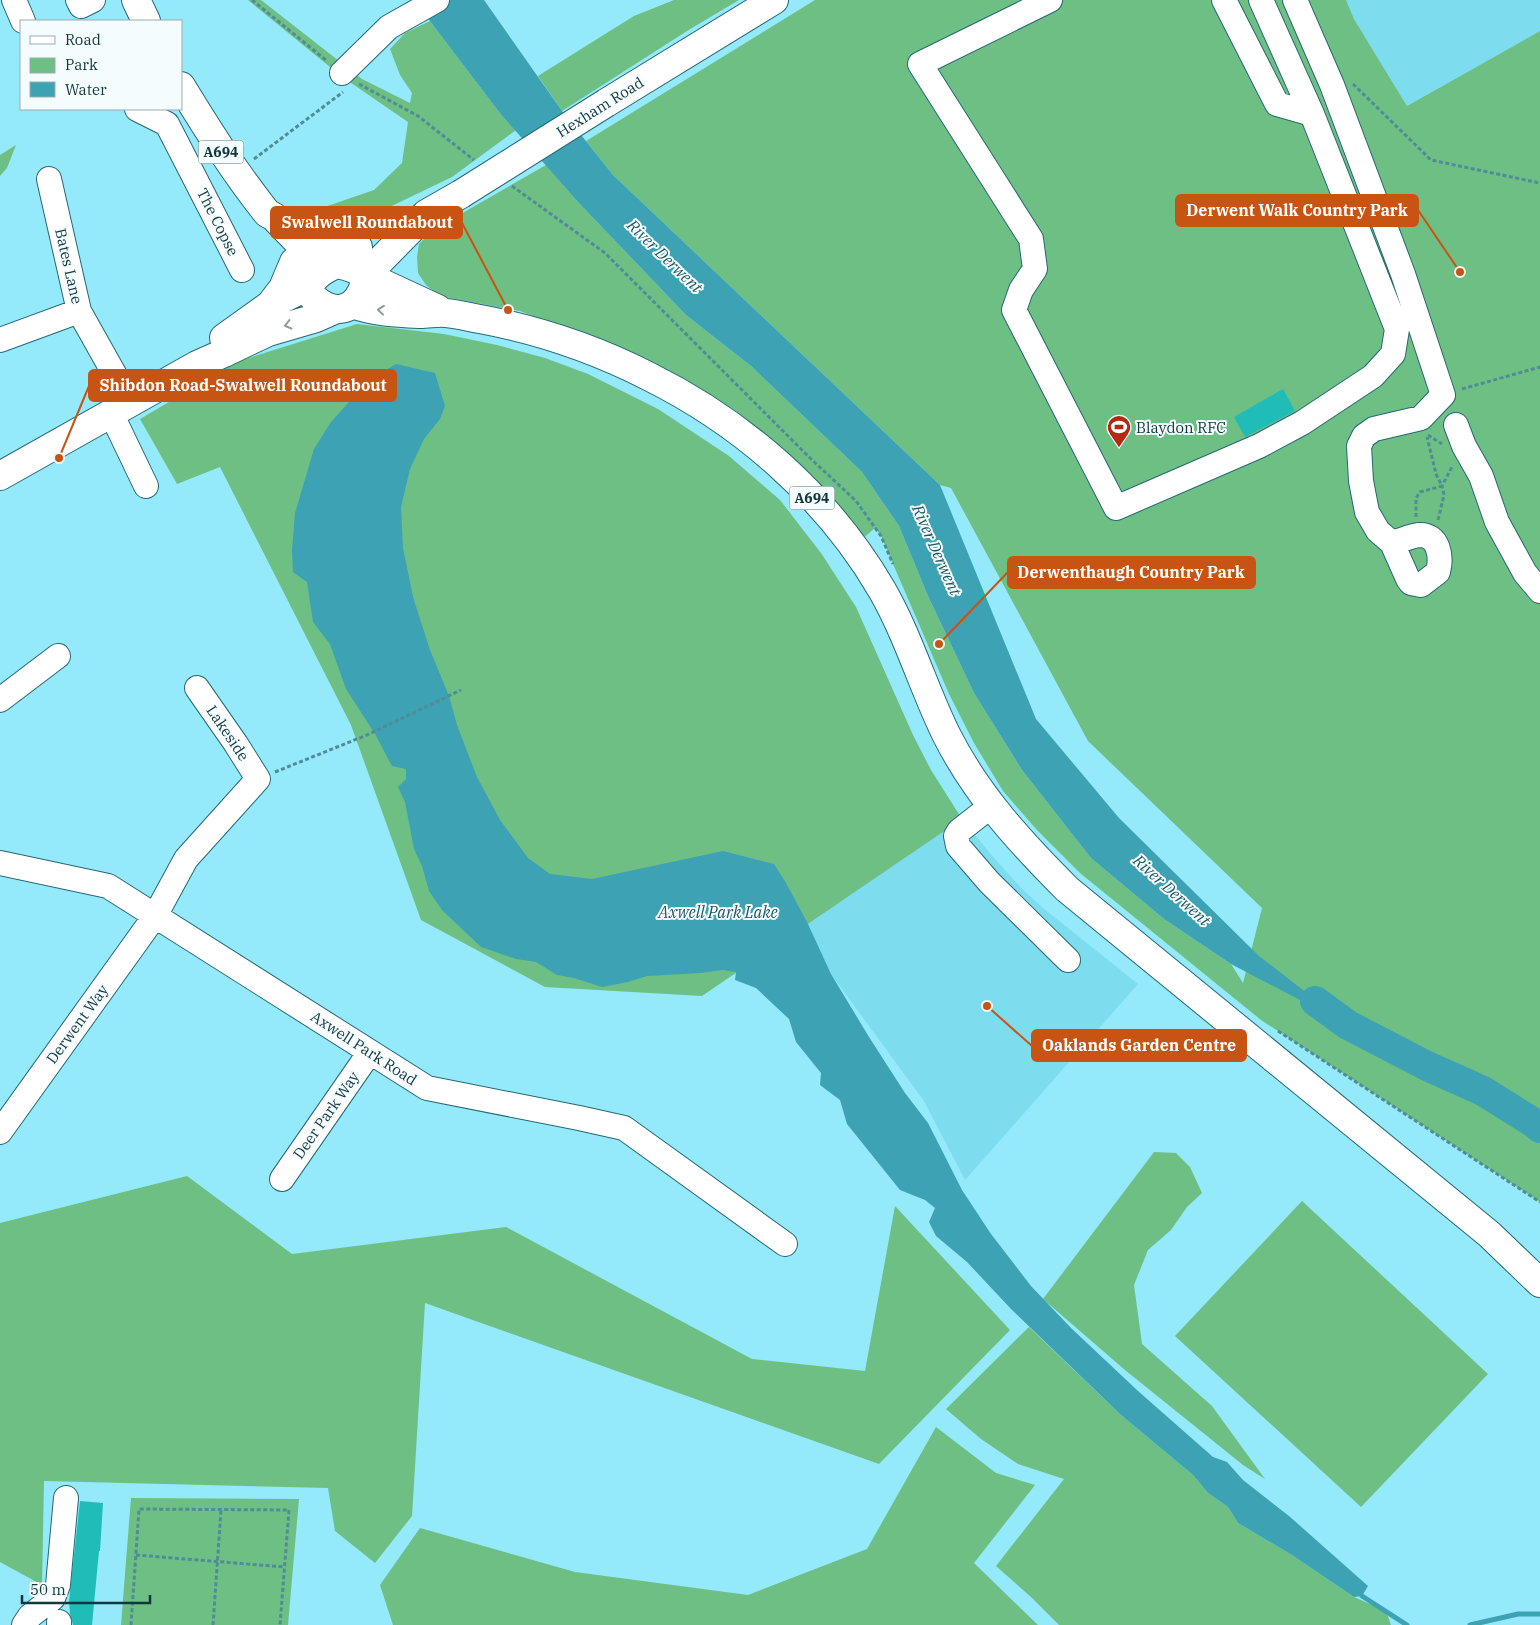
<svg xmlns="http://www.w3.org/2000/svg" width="1540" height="1625" viewBox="0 0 1540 1625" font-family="'IBM Plex Serif',serif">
<rect width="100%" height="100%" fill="#94e9fa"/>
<path fill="#7edcef" d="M1346,0H1540V31L1407,106L1354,19Z
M962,819L994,858L1022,889L1043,908L1138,984L965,1180L924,1101L831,974L808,924Z"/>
<path fill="#6ebf84" d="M248,0H261L362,79L410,103L412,93L400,75L390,49L405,33L430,21L499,112L516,130L452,177L375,214L343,234L307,223L310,212L374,190L402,163L408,122L341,76Z
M674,0H739L687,31L562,111L538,76L634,16Z
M815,0H1346L1354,19L1407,106L1540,31V1202L1261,1020L1080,873L1037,830L1003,791L974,743L949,694L881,536L875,528L861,540L800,468L736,411L648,360L520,311L440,296L426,285L418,273L417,257L419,244L433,230L546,165L578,202L686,315L751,366L862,472L899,526L928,596L974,693L1022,770L1091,858L1164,919L1231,964L1243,983L1262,908L1088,741L951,488L940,485L613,175L586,141Z
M16,145L7,168L0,176V155Z
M357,324L444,334L497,345L545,358L588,374L658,409L729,456L780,500L821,553L856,607L913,735L931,770L962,819L702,996L545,987L421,920L351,725L220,467L177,484L140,419L239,361Z
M1154,1152L1176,1153L1190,1167L1202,1193L1187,1207L1171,1230L1148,1250L1134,1285L1142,1344L1212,1406L1265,1479L1243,1465L1125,1370L1043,1299Z
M187,1176L292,1254L506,1227L752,1359L865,1371L895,1206L1010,1330L879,1464L425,1303L412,1516L375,1563L335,1531L328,1488L44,1481L42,1585L0,1562V1223Z
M1302,1201L1488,1374L1361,1507L1175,1336Z
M1029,1327L1121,1415L1193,1475L1208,1493L1228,1507L1238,1523L1292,1555L1354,1597L1386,1611L1391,1625H1059L1031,1597L996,1566L1064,1479L1018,1464L981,1439L946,1409Z
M936,1427L996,1473L1035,1485L974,1563L1038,1625H393L380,1585L420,1528L575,1572L748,1595L867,1549Z
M131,1498L299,1499L288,1625H121Z"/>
<path fill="#3ca2b4" d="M414,0H484L562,111L613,175L940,485L1036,719L1119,818L1259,956L1348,1025L1231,964L1164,919L1091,858L1022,770L974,693L928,596L899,526L862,472L751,366L686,315L578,202L499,112Z
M396,364L435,373L445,406L440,419L424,439L410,469L401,507L403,548L413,597L430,650L449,696L457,725L477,777L500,820L528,858L550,874L592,879L723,851L774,864L786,883L808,924L831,974L869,1037L905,1093L928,1123L962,1190L991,1234L1031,1286L1071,1328L1138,1391L1213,1457L1227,1462L1243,1480L1289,1516L1368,1586L1362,1596L1354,1597L1292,1555L1238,1523L1228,1507L1208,1493L1193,1475L1121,1415L1012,1310L967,1262L936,1236L929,1222L935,1208L925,1200L900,1190L847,1124L840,1100L820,1085L821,1073L796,1042L789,1019L756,988L735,980L736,972L723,970L700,973L647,976L628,982L602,987L574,978L557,975L536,962L516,959L481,947L442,910L429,891L422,866L414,849L405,802L398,787L406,779V769L392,766L375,734L346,689L330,644L313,622L307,582L293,572L292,550L295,513L314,449L331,422L349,402L386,370Z"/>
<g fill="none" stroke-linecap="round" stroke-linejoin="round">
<path stroke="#3ca2b4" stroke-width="5" d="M1362,1596L1407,1625
M1470,1625L1518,1614H1540"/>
<path stroke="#3ca2b4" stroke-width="30" d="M1315,1001L1348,1025L1427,1066L1483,1091L1534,1123L1540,1128"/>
</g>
<path fill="#1fbcb8" d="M1283,389L1295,411L1245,437L1234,417Z
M80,1501L103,1503L100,1551H99L92,1625H73L70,1614L69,1601Z"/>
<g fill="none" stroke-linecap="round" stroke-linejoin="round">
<g stroke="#266874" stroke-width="26">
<path id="minor" d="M14,0L23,21
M78,0L81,6L93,0
M1050,0L920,64L1031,239L1035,269L1021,290L1014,310L1116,508L1259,446L1302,423L1373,376L1393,354L1397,329L1312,114L1277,104L1224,0
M1261,0L1312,114
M1295,0L1332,85L1403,274L1443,395L1421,418L1374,429L1364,436L1359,446L1361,481L1367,512L1378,531L1392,543L1408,579L1411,583L1421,585L1438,572C1442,557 1439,534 1419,535C1410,536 1400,541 1392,543
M342,73L389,27L437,0
M137,109L167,124L242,270
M49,179L79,311L130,402
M0,340L79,311
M111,413L146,486
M1456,425L1464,446L1481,476L1497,522L1525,573L1540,591
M0,700L58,656
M991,806L959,831L956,836L958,846L989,882L1068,960
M0,863L108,886L427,1088L579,1118L624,1128L785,1244
M0,1132L155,916L186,859L258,779L236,744L197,688
M282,1179L370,1052
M24,1625L30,1616L53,1598L58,1585L66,1498
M59,1625V1622"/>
</g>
<g stroke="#266874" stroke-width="30">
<path id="major" d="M136,0L146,21
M181,86C208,130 235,173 267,213L274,217L300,244L330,266
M606,103L774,0
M307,234L327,243L358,247
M338,264C346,266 360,269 364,278C366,283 363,288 361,293C350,314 330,313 314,298C299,284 326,267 338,264Z
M364,277L426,214L461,194
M365,282L382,283L438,309
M353,304C373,312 399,313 421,314C429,314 438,312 446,313C457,314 469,317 480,319C538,330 595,349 648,376C743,423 828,497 882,590C908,635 923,687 946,734C976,794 1020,842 1067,889L1489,1234L1540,1283
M270,305L283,288L294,262
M224,338L270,305L310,285
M0,476L197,365L224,353L268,332L316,318L334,310"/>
</g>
<path stroke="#508c98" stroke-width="3" stroke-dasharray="4 2.5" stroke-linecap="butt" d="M252,0L327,61
M359,84L418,116L474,160
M1353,84L1431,160L1540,183
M254,159L343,92
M512,186L605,253L809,457L856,501L881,536L893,564
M1462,389L1540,367
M1428,435L1442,444
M1416,517V498L1420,492L1442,486L1436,474L1427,437
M1438,520L1444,495L1442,486L1453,465
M275,772L367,735L461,690
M1278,1031L1540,1202
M136,1555L285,1567
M131,1625L139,1509L289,1510L280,1625
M213,1625L221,1510"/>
<use href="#minor" stroke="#fff" stroke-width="24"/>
<use href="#major" stroke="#fff" stroke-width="28"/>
<g stroke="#266874" stroke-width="30" stroke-linecap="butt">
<path id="major-bridge" d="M461,194L606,103"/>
</g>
<use href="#major-bridge" stroke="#fff" stroke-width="28"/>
</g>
<defs><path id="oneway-chevron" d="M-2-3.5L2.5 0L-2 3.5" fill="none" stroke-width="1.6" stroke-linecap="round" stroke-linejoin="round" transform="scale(1.25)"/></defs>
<g stroke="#889b9e">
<use href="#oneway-chevron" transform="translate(381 310) rotate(-174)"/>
<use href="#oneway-chevron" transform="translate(288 325) rotate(166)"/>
</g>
<defs>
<g id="stadium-pin" transform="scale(1.25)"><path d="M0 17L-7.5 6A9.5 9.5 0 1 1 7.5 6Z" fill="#b52813" stroke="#f4fcfe"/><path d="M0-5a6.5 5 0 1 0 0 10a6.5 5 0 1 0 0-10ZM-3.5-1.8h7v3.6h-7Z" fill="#fff"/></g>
</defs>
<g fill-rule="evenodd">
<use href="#stadium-pin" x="1119" y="427"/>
</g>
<g text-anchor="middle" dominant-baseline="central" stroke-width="4" stroke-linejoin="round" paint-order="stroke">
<g fill="#f4fcfe" stroke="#567277" stroke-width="1">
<rect x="198.5" y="140.5" width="45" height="23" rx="4"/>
<rect x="789.5" y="486.5" width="45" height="23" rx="4"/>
</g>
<g font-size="14" font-weight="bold" fill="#12373d">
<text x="221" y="152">A694</text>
<text x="812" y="498">A694</text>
</g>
<g font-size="15" fill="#12373d" stroke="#f4fcfe">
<text transform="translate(600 107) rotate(-32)">Hexham Road</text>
<text transform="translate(218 222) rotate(63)">The Copse</text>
<text transform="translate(69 266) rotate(77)">Bates Lane</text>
<text transform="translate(228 733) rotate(56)">Lakeside</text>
<text transform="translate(77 1024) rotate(-54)">Derwent Way</text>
<text transform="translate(364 1048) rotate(33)">Axwell Park Road</text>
<text transform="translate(326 1115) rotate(-55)">Deer Park Way</text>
</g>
<g font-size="15" fill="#12373d" stroke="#f4fcfe" text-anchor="start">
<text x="1136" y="427">Blaydon RFC</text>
</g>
<g font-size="16" font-style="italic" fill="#1f5761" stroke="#f4fcfe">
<text transform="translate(665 256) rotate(44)">River Derwent</text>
<text transform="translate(937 550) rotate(66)">River Derwent</text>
<text transform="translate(1172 890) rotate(42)">River Derwent</text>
<text x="718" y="912">Axwell Park Lake</text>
</g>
</g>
<path fill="none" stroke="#c85413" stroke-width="2" d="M1460 272L1418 210M508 310L462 223M59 458L89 386M939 644L1008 572M987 1006L1032 1046"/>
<g fill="#c85413" stroke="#f4fcfe" stroke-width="2">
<circle cx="1460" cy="272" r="5"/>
<circle cx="508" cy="310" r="5"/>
<circle cx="59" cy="458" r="5"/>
<circle cx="939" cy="644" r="5"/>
<circle cx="987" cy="1006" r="5"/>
</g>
<g fill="#c85413" stroke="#c85413" stroke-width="2">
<rect x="1176" y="195" width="242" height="31" rx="5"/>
<rect x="271" y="207" width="191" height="31" rx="5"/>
<rect x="89" y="370" width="307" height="31" rx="5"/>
<rect x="1008" y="557" width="247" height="31" rx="5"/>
<rect x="1032" y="1030" width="214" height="31" rx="5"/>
</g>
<g font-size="16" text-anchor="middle" font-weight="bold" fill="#fff">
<text x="1297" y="216">Derwent Walk Country Park</text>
<text x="367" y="228">Swalwell Roundabout</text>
<text x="243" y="391">Shibdon Road-Swalwell Roundabout</text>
<text x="1131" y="578">Derwenthaugh Country Park</text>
<text x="1139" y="1051">Oaklands Garden Centre</text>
</g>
<rect x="20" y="20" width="162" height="90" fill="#f4fcfe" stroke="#9aadb1"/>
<rect x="30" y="36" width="25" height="8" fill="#ffffff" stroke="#9aadb1"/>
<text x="65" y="45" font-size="15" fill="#12373d">Road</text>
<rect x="30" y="58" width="25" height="15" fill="#6ebf84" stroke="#9aadb1"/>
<text x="65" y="70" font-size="15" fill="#12373d">Park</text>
<rect x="30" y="82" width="25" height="15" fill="#3ca2b4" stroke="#9aadb1"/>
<text x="65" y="95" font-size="15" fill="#12373d">Water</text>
<path d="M22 1595v8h128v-8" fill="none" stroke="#12373d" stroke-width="2.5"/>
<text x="30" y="1595" font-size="15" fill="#12373d" stroke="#f4fcfe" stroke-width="4" paint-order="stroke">50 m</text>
</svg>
